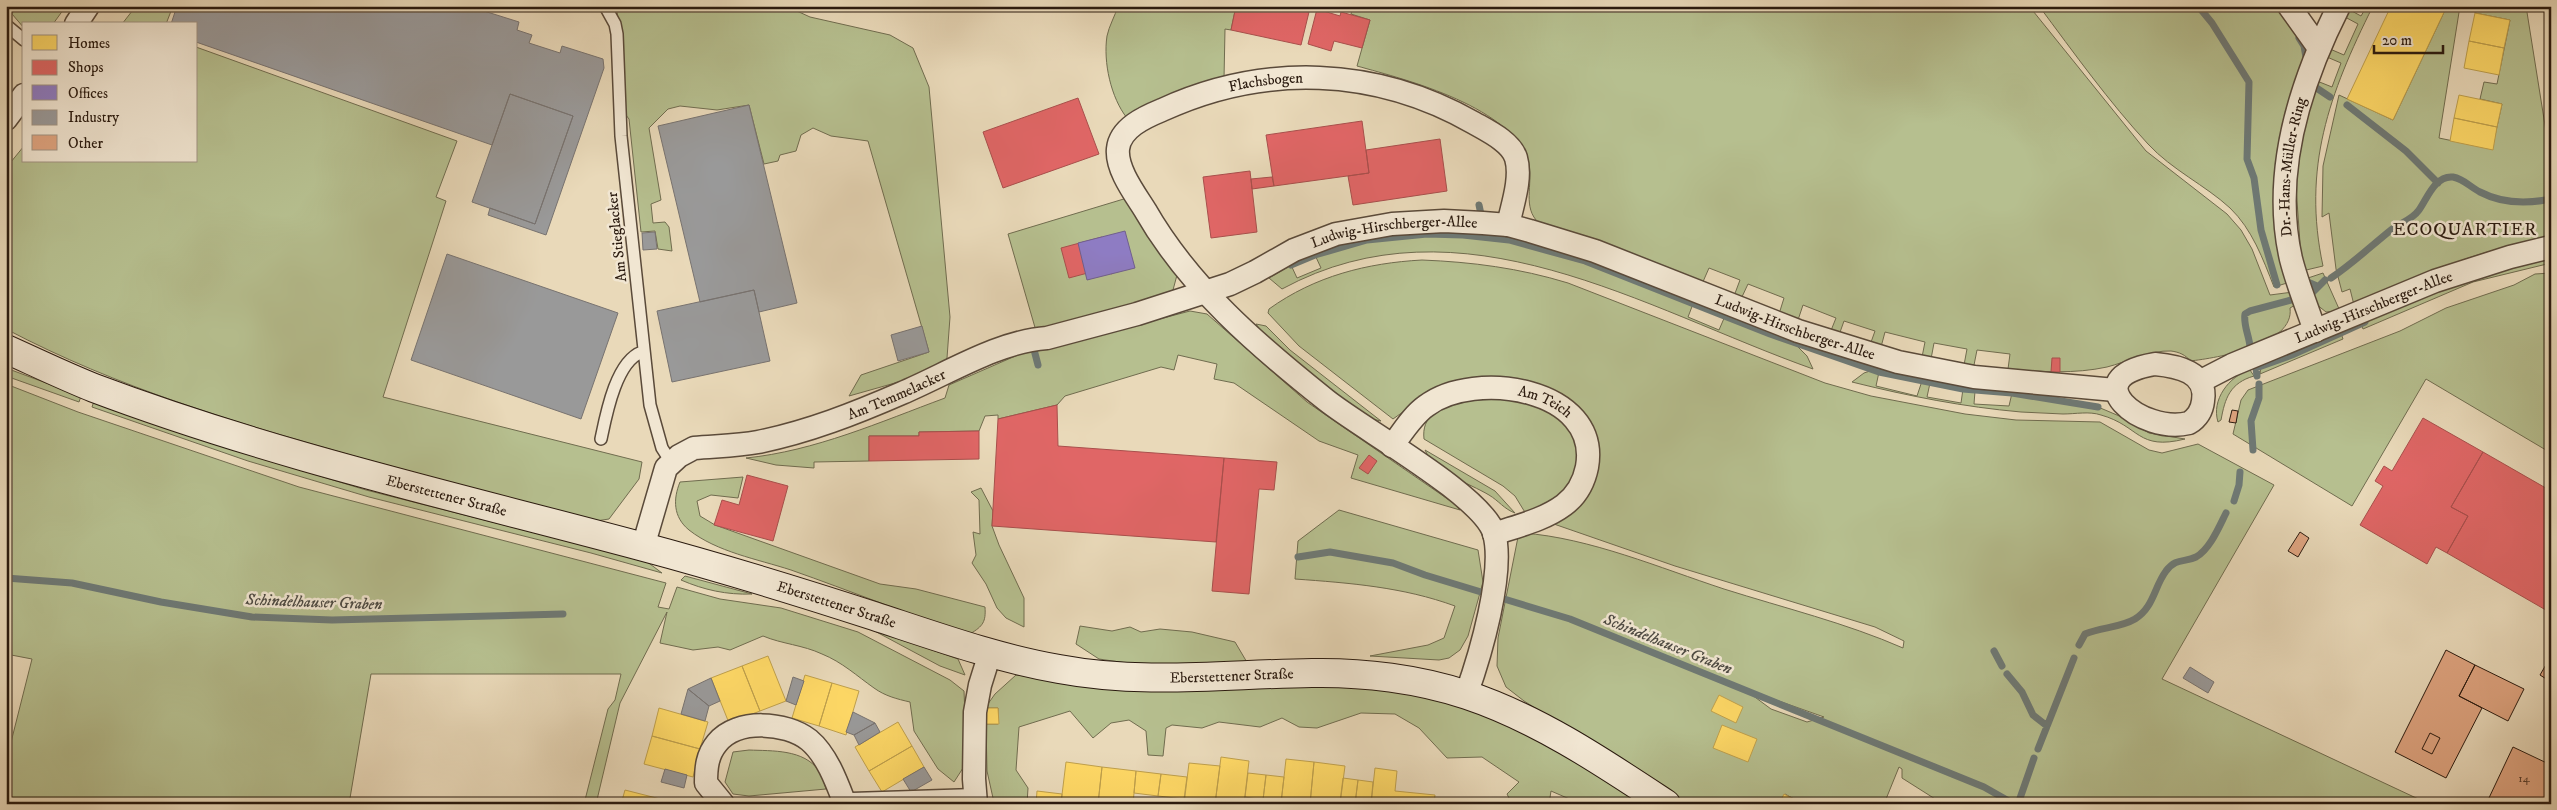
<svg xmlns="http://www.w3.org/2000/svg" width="2557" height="810" viewBox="0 0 2557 810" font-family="'IM FELL DW Pica',serif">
<rect width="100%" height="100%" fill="#e9d9b9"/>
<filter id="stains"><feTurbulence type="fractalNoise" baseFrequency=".004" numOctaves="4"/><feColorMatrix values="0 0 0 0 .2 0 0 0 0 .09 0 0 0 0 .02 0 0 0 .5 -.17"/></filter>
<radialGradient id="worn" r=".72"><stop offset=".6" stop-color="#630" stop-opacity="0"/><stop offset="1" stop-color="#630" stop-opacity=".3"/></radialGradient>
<path fill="#b6bf8f" stroke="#706c4f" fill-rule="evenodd" d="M16,6H66L53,24H24V28L12,14Z
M136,6H173L166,24H122Z
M614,6H786L810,17L890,35L913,48L929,87L950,317L947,358L934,372L849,396L861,375L929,352L868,141L831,136L813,128L801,135L796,151L780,155L778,161L764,164L749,105L717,110L680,106L668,109L649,128L661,200L651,204L653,223L665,222L669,227L672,251L658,249L655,231L641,232L629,119L622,110V66L617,11Z
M1118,6H1236L1231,30L1225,29L1224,79C1184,86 1161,96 1127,118C1111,98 1103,62 1107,36C1109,26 1115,16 1118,6Z
M1353,6H2029L2146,151L2227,214L2241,230L2252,249L2270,295L2293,292L2297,304L2290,308C2295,345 2217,358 2190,361C2186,355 2179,352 2171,351C2150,350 2127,362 2107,367C2075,374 2041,372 2008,369L2010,354L1977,350L1974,365H1964L1967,349L1934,343L1931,359L1922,357L1925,342L1885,332L1881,347L1870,345L1875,331L1844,321L1839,335L1830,333L1836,318L1803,305L1798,320L1779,314L1784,298L1748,284L1741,299L1734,296L1740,280L1709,268L1702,284L1539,223C1522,208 1533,184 1529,165C1515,107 1407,80 1357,66L1370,20L1351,14Z
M2039,6H2278L2301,41L2305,52L2287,283L2274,287C2263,259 2252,229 2230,208C2205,185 2172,170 2148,144C2109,102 2074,53 2039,6Z
M2367,6H2373C2329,94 2302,168 2323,266L2302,271L2296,187L2303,127L2317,81L2332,87L2341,63L2327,57L2330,49L2344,55L2358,24L2345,17L2348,9L2361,16Z
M2447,6H2460L2439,138L2492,149L2502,104L2480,99L2484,82L2497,84L2510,20L2475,13L2476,6H2497V8L2515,10L2516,6H2526L2551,163V238C2481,248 2418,276 2354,305L2350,289L2342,292L2336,269L2329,213L2322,217L2323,166L2339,95L2393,120Z
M196,47L457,141L436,197L446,201L383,397L642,462L639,479L609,519L596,521C515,500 435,478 354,456C234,422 118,388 6,329V168L24,146V161H196Z
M1127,198L1177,275L1173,290L1168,294L1036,331L1008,234Z
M1427,234C1467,235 1507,237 1545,249C1596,263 1644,285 1693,304L1688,317L1719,330L1725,316L1794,343L1807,356L1813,369C1644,309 1461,192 1282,289L1269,278L1291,265L1297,278L1321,268L1315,255L1367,240Z
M2551,257V263L2473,282L2363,329L2361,324L2455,281Z
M1422,260C1472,262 1519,268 1568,283L1825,383L1871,396L1965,414L2016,420L2100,422L2149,450L2162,453L2198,444L2274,485L2162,679L2429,804H1943L1902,778V769L1899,767L1884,804H1803L1785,794L1779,804H1688L1524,701L1506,687L1497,666L1498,638L1518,537L1523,533C1590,538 1660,568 1724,589C1784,608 1846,623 1903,648L1904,641L1875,627L1675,566L1551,523L1593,480L1557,395H1427L1393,419L1299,346L1268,313L1269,309C1315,276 1367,263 1422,260ZM1744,689H1745L1824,717L1807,722L1771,709Z
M2323,273L2340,311L2326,312L2316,304L2308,278Z
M2551,273V453L2426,379L2352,506L2233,434L2241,400L2248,390L2400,331L2446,308L2514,285L2535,274Z
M1190,311L1207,314L1307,402L1452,502L1460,510L1351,478L1358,455L1319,441L1234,383L1214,379L1217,364L1178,355L1174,370L1161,367L1065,396L1057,405L998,419V415L985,416L979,431L919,432V436H869V461L814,462V468L776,465L746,458C815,451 880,422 945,398L949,385L1036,347L1045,349Z
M1256,324L1266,326L1290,350L1381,421L1363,417L1264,335Z
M2341,333L2343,339L2260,374L2261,366Z
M6,368L81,396L79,402L6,376Z
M1873,370L1879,372L1876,386L1917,396L1922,381L1930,383L1927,397L1961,403L1963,389L1975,391L1974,404L2009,406L2012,393L2098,407L2124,418L2149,433L2185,439C2137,451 2140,426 2101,415C2089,411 2076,414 2063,414C2049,413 2035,413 2021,412C1964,407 1908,396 1852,382L1864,373Z
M2250,370L2254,376C2230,383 2225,398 2221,420L2218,422C2211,400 2229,376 2250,370Z
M6,384L78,412L299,487L666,583L658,607L669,609L677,587L720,599L781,608L858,632L950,680L964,691L966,738L963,768L954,782L938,769L914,731L910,702C897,699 885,696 874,688C857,676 842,662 822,654C803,645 782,644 763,636L730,650L718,647L693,650L660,643L667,612L620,703L596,804H584L608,709L615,700L621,674H371L349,804H6V762L32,659L6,654Z
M1515,399L1555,414L1568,425L1578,449L1576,479L1557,500L1526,514L1515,496L1503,486L1424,439C1419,395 1488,400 1515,399Z
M94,401L231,449L366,490L646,561L662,573L591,553L369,497L248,461L92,407Z
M1425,450L1495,491L1515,513C1504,509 1499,501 1489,495C1469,483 1435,473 1425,450Z
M743,477L738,498L711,495L697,501L700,516L715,525L880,584L916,589L985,607C986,622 983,626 970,634C909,615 851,591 791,570C757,559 717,552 689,530C673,517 673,499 680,482Z
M981,488L993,511L992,526L999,545L1024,598V627L1006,618L997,608L986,584L972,563L976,555L973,532L980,534L979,500L971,492Z
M1339,510L1478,550L1483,582L1468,636L1460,650L1449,658L1439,660L1370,656L1428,645L1444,638L1455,606C1403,587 1350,583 1295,579L1298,541Z
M685,576L752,594C727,595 704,590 681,580Z
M1080,626L1112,631L1130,627L1141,632L1160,629L1192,632L1235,642L1248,664L1148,666L1099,659L1076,644Z
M869,628L958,659L965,675L940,666Z
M1016,675C1096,684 1176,686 1257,687C1316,687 1381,680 1438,698C1513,720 1579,763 1646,804H1581L1551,791L1549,804H1512L1507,794L1519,782L1482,757L1447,758L1419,728L1395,714L1361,713L1317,728L1299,727L1282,718L1260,727L1219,722L1202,728L1172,725L1166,728L1163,756L1148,755L1146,731L1129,720L1111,723L1093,738L1070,711L1019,727L1016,770L1028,788L1027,804H992L993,798L987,771L986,724H998V708H985L995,694Z
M749,750C772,751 804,749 819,771C822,775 824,783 826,789L749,796L733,794L725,782L733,752Z"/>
<path fill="#ffd966" stroke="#bfa04c" d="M2391,6H2447L2393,120L2347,99Z
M2475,13L2510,20L2504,48L2469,41Z
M2469,41L2504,48L2499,75L2464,68Z
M2459,95L2502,104L2497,127L2454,118Z
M2454,118L2497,127L2493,150L2450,141Z
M768,656L786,701L760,711L742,666Z
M742,666L760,711L729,723L711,678Z
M805,675L832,683L819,726L792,718Z
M832,683L859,691L846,735L819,726Z
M1719,695L1743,707L1736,723L1711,711Z
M659,708L708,722L700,749L652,736Z
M985,708H998L999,724H986Z
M898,722L912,746L869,771L855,747Z
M1722,725L1757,739L1748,762L1713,748Z
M652,736L700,749L693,777L644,764Z
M912,746L924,767L882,792L869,771Z
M1221,757L1249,761L1244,804H1215Z
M1286,759L1314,762L1310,804H1281Z
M1066,762L1102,767L1098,804L1061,803Z
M1314,762L1345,766L1340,804H1310Z
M1189,763L1220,766L1215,804H1184Z
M1102,767L1136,771L1133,804H1098Z
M1375,768L1397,771L1395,791L1435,795L1434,804H1371Z
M1136,771L1161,774L1158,796L1134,793Z
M1248,773L1266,775L1263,800L1245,797Z
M1161,774L1187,777L1184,799L1158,796Z
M1266,775L1284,777L1281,802L1263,800Z
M1343,778L1358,780L1355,804L1340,802Z
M1358,780L1373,782L1371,804H1355Z
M625,790L680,804H621Z
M1037,791L1062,794L1061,804H1036Z
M1784,794L1803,804H1779Z"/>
<path fill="#e06666" stroke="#a94f4c" d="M1236,6H1294V9L1309,12L1301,45L1231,30Z
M1317,9L1340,16L1341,12L1370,20L1362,48L1334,41L1331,51L1308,44Z
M1078,98L1099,154L1003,188L983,132Z
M1362,121L1369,173L1274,186L1266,135Z
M1440,139L1447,191L1353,205L1348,176L1369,173L1366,150Z
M1250,171L1257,232L1211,238L1203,177Z
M1272,177L1274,186L1252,189L1251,179Z
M1102,237L1110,267L1069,278L1061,248Z
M1106,253L1120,260L1112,274L1102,269L1110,267Z
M2052,358H2060V372H2051Z
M1057,405L1058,446L1224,458L1216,542L992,526L998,419Z
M2423,418L2483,452L2451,507L2468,516L2447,553L2436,547L2427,564L2360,525L2383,486L2375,481L2384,466L2392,471Z
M979,431V459L869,461V436H919V432Z
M2483,452L2551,491V613L2447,553L2468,516L2451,507Z
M1369,455L1377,461L1368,474L1359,468Z
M1224,458L1277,462L1274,490L1259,489L1249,594L1212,591Z
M747,475L788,486L773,541L714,525L722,500L739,505Z"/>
<path fill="#8e7cc3" stroke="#705f8d" d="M1125,231L1135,268L1087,280L1078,243Z"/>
<path fill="#999" stroke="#787370" d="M177,6H485L484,11L519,22L517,30L532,35L529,43L560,53L562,46L603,59L604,68L546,235L488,215L490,208L535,224L573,116L510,94L492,145L196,42V24H171Z
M510,94L573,116L535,224L472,202Z
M749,105L797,303L759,312L754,290L700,302L658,126Z
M655,232L657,249L643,250L642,233Z
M447,254L618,313L581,419L411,360Z
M754,290L770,361L672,382L657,311Z
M922,326L929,352L898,361L891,335Z
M2190,667L2214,682L2208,693L2183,678Z
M793,677L804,681L796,705L786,701Z
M711,678L720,701L709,706L688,689Z
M688,689L709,706L705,721L681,714Z
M853,712L875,723L854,735L846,732Z
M875,723L880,732L859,745L854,735Z
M924,767L932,780L911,792L903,779Z
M665,769L687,775L684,788L661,782Z"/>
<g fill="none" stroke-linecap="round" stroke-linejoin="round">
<path stroke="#6e7975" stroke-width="7" d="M2198,6L2212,23L2249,82L2247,159L2254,178L2261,230L2277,285
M2299,38L2304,46L2307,63
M2313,80L2315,87L2330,97
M2347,105L2406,151L2438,183
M1479,205L1482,219
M1291,265L1315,255L1367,240L1427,234L1463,235L1509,240L1585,261L1770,334L1879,372L1963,389L2012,393L2098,407
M2331,278C2352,264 2371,246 2391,230C2400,223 2412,220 2419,210C2427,199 2435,175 2453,177C2464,179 2470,187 2480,192C2501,203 2527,204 2551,199
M2303,280L2317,286
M2311,294L2325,280
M1032,342L1038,365
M2250,348C2250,337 2243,326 2245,314L2250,311L2295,299
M2257,376L2256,368L2292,355L2365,322
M2253,450L2251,421L2259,398V384
M2234,501L2239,485L2240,472
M1298,557L1330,552L1393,563L1425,575L1570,619L1984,787L2014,804
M6,578L72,583L161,602L252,617L332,620L563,614
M2079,645L2085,634C2101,627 2120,628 2135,619C2154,607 2154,587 2166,571C2177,557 2184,563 2196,557C2210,549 2219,527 2226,513
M1994,651L2002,666
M2007,674L2022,692L2033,715L2047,726
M2038,749L2074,658
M2018,804L2034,758"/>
</g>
<path fill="#dfa480" stroke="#2a1a0f" d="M2232,410L2238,411L2236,423L2229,422Z
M2300,532L2309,538L2298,557L2288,551Z
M2446,650L2475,665L2459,696L2482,708L2446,778L2395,752Z
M2551,656V682L2540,675Z
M2475,665L2524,689L2508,721L2459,696Z
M2430,733L2440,738L2432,754L2422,749Z
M2513,747L2551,765V792L2545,804H2496L2488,800Z"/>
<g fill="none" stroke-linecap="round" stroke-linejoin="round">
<g stroke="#5a4a3a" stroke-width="14">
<path id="lane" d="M605,6L615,24L617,34L621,136L650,405L662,448L671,462
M6,25L24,40
M601,439C606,415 616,361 642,352"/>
</g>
<g stroke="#5a4a3a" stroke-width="25">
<g id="street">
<path d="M2289,6L2319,48"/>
<path d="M76,24L88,6"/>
<path d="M6,119L24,95"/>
<path id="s1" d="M2315,331C2307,307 2297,283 2291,259C2271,172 2300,83 2339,6"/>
<path d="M2155,364C2177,366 2208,372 2203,401C2202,410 2197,418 2189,423C2142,435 2072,378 2155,364Z"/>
<path id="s2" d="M2201,381L2232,365L2435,281L2510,257L2551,247"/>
<path id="s3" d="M1392,446C1402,433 1412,416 1426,406C1474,369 1601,388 1587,467C1584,482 1576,496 1564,505C1544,520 1517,526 1494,534"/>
<path id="s4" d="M643,547L666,468L679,456L694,448C715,446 737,446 758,442C808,432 856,413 902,393C947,374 999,341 1047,338L1137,314L1230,284L1255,272L1294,250L1336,234L1392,224L1444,221L1483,223L1508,225L1530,231L1595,251L1798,331L1898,362L1974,377L2115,390"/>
<path id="s5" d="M1466,695C1480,656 1505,572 1494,533C1482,495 1362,429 1326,400C1258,346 1189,287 1145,210C1135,194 1116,169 1118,149C1120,128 1145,117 1162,110C1264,63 1376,67 1474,123C1488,131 1511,142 1516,158C1522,178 1512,206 1508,225"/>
<path d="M723,804L706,783C706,768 707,755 717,743C737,718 786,722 809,740C827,755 837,783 845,804"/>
<path d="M852,804L975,800"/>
<path d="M976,804L974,779L975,712L980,685L990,653"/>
</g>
</g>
<g stroke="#2a1a0f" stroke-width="30">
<g id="secondary">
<path id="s6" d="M6,349C35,362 64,376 94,388C272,455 457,497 640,546C719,567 797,591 874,616C935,636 996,658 1059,669C1144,685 1227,674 1312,673C1363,672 1419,679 1467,695C1539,719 1604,763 1666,804"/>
</g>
</g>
<use href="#lane" stroke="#f1e6d2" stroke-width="11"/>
<use href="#street" stroke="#f1e6d2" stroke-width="22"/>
<use href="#secondary" stroke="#f1e6d2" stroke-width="28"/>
</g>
<g text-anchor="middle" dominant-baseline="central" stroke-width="5" stroke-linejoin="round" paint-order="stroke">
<g font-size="12" fill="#573c2b">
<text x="2524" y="778">14</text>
</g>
<g font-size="15" fill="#2a1a0f" stroke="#f1e6d2">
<text stroke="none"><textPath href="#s5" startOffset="884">Flachsbogen</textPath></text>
<text stroke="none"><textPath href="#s1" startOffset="169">Dr.-Hans-Müller-Ring</textPath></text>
<text stroke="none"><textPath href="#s4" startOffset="856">Ludwig-Hirschberger-Allee</textPath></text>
<text transform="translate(617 237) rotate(-96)">Am Stieglacker</text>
<text stroke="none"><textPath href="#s2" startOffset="188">Ludwig-Hirschberger-Allee</textPath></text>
<text stroke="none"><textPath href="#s4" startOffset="1276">Ludwig-Hirschberger-Allee</textPath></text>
<text stroke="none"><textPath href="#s4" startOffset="328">Am Temmelacker</textPath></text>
<text stroke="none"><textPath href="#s3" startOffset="178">Am Teich</textPath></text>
<text stroke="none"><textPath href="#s6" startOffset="465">Eberstettener Straße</textPath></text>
<text stroke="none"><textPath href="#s6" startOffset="870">Eberstettener Straße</textPath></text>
<text stroke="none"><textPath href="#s6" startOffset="1275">Eberstettener Straße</textPath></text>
</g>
<g font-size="16" font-style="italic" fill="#4c4942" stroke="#f1e6d2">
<text transform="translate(314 602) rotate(2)">Schindelhauser Graben</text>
<text transform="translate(1668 644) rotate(22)">Schindelhauser Graben</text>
</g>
<g font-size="18" letter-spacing="1" fill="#2a1a0f" stroke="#f1e6d2">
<text x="2465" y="230">ECOQUARTIER</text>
</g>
</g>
<rect width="2557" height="810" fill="none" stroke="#e9d9b9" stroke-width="25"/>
<rect x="8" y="8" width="2542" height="795" fill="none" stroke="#2a1a0f" stroke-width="2.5"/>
<rect x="12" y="12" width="2532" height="785" fill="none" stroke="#2a1a0f"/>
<rect x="22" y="22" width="175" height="140" fill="#f1e6d2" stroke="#a19484"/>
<rect x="32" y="35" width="25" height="15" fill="#ffd966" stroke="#a19484"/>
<text x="68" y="48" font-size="15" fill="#2a1a0f">Homes</text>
<rect x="32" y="60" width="25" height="15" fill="#e06666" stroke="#a19484"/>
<text x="68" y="72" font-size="15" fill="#2a1a0f">Shops</text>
<rect x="32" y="85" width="25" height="15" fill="#8e7cc3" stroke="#a19484"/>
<text x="68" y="98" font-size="15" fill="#2a1a0f">Offices</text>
<rect x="32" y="110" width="25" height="15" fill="#999999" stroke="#a19484"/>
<text x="68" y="122" font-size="15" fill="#2a1a0f">Industry</text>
<rect x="32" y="135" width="25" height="15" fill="#dfa480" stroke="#a19484"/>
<text x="68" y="148" font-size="15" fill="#2a1a0f">Other</text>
<path d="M2374 45v8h69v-8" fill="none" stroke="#2a1a0f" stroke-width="2.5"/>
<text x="2382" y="45" font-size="15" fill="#2a1a0f" stroke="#f1e6d2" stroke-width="4" paint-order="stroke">20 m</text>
<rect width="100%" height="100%" filter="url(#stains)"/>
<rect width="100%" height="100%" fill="url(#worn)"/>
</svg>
